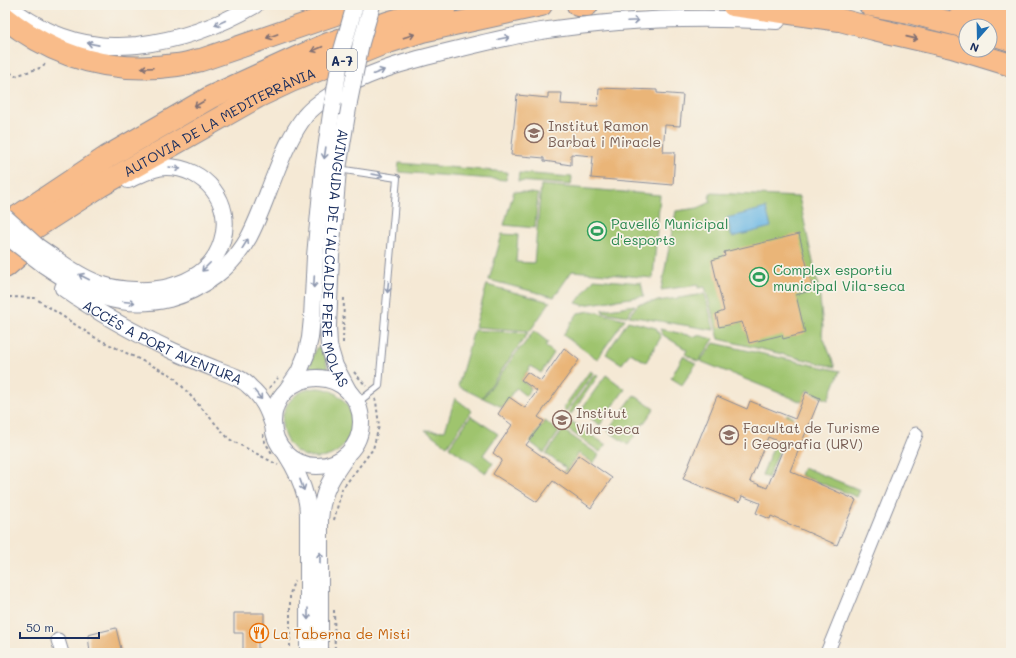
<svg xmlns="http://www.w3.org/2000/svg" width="1016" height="658" viewBox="0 0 1016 658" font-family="Mali,sans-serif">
<rect width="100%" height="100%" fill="#f7f3e8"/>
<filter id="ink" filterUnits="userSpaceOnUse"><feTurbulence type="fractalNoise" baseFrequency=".025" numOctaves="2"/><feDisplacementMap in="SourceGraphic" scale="8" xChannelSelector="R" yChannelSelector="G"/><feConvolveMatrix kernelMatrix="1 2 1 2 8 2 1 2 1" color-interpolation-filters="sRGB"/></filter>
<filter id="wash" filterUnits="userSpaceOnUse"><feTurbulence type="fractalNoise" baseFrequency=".012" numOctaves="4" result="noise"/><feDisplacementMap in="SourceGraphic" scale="16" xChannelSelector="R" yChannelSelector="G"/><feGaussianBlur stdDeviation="0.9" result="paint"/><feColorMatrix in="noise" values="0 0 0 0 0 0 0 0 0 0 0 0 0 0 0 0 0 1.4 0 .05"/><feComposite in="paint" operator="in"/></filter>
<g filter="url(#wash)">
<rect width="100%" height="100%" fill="#f5e9d5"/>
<path fill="#9fc46e" stroke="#5d7a66" d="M399,163L507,172L506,180L398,172Z
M519,173L572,177L571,185L518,181Z
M541,185L660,195L653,278L572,271L554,297L489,280L502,234L518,235L516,262L534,263Z
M514,191L538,194L535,228L504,225Z
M710,193L799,197L819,290L823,327L822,334L835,367L719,339L705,287L698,288V285L661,290L676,211L698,208L711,202L709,196H711Z
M594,279L641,283L644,296L583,305L576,303Z
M487,284V285L550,302L530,331L475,327Z
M705,294L714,330L629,316L638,304Z
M635,305L627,316L603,312L602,310Z
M591,311L625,319L597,359L563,335L578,313Z
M628,321L656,328L661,337L646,362L630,353L622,364L606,354Z
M660,329L697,337L698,335L714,339L698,362L685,354L687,350L663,335Z
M474,330L528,333L482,398L458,386Z
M534,331L548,342L545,346L554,353L541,373L531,366L521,380L531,388L526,396L516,388L502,407L483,398L520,348H521Z
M714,343L840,371L828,400L807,390L802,402L700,361Z
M316,348H323L328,369L321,367L309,368Z
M683,356L696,364L682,385L671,378Z
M590,371L593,373L566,411L563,408Z
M595,374L598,376L571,414L568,412Z
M606,375L625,389L600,425L580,411Z
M282 423a35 35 0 1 1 70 0a35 35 0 1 1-70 0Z
M634,395L654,409L628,445L608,431Z
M455,398L472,411L447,446L425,430L445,431Z
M787,414L793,417L768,478L762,475Z
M471,416L498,434L483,455L493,463L486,473L449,447Z
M568,419L606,445L600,452L563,426Z
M545,421L559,432L544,453L530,442Z
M563,430L599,455L593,463L579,453L565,473L563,472L566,468L546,454Z
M803,467L860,490L857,497L800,475Z"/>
<path fill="#6cb8e5" stroke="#4474a2" d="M766,208L771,227L732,237L727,218Z"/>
<g id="blocks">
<path fill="#eab578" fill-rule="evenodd" d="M599,88L657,90V93L683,95L680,126L665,125L663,152H675L673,185L591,178L593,156L571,154V165L544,161V158L511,155L517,95L548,98V93H562L561,104L598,106Z
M799,234L813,290L796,295L805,333L783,339L782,335L749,343L746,331H745L742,322L719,327L716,314L724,311L712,260L725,256L724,252Z
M564,348L579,360L538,417L544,421L526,445L566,473L579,455L612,478L591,508L553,481L537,502L493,474L502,460L493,453L512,425L498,414L509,397L525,408L537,391L521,380L527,372L541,381Z
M806,392L820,398L790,471L856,500L837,545L771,516L770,519L756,513L760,503L742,496L740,502L683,479L717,396L747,409L750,401L795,419ZM768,437L785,444L767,488L750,481Z
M234,613H264V638H258V653H243V633H234Z
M116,628L122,653H90L88,635Z"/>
</g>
</g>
<g filter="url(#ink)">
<use href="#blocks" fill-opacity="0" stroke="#888c9a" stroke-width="1"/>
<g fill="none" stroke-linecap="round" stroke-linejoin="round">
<g stroke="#888c9a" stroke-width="8">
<path id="service" d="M338,169L397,178L379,386L357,403"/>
</g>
<g stroke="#888c9a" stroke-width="15">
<path id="minor" d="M58,640L62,653
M827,653L916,434"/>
</g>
<g stroke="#888c9a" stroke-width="18">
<g id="tertiary">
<path d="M7,5C33,26 64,41 98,45C110,47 124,46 137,45C179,40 218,27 255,5"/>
<path id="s1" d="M349,102L338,169L331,256L328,326L329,346L335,366L349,392"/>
<path d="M53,257C68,268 83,278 100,284C142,298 208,290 222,241C234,203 205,167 166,167C153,167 140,175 128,180"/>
<path d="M44,265C83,292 119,311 169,299C202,290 232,268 249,237C259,218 266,197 274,177C282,156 291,134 305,116C315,104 330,95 344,87C377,69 413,60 450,51C478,44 506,37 535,32C615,19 696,16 777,21"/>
<path id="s2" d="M63,288C98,313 134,333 173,351C188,358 203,364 218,370C229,374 242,378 250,387C263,398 268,410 273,425"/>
<circle cx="317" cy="422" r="44"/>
<path d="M288,388L299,372L306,355L310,338L312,318L315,256L323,170L331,114"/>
<path d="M286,454C295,468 302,482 306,498C308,505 308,512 308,518V653"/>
<path d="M320,653V519C321,513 321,507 323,501C326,485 337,470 346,457"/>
</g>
</g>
<g stroke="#888c9a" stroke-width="24">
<g id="motorway">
<path d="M578,5H587"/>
<path d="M733,5L840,20L874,29L952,47L1011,65"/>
<path d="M870,5L909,12L966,27"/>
<path d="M960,5L1011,20"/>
<path d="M5,18C56,59 112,74 177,65C186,64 194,61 201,60L362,5"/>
<path d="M990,33L1011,40"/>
<path d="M5,225L107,157L211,97L296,58L328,44L387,23L447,5"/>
<path id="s3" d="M5,248L33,229L100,186L257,97L291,81L382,44L422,31L541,5"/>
<path d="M5,267L32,244"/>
</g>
</g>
<path stroke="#888c9a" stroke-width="2" stroke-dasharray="3 3" stroke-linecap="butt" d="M5,69L15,76L43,67L46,62
M5,302L10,297L35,298L94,337L173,376L229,439L278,465
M343,343L344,297
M354,372L366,386
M269,388L278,378
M263,434L265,442L273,455
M334,520L342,489L373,449L379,426L376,401L375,399
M334,610L335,653
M290,653V594L294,581"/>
<use href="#service" stroke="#fff" stroke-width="6"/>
<use href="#minor" stroke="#fff" stroke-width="13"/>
<use href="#tertiary" stroke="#fff" stroke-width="16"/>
<use href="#motorway" stroke="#f9bc8a" stroke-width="22"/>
<g stroke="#888c9a" stroke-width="18" stroke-linecap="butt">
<path id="tertiary-bridge" d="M349,102L361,43L372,5
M331,114L342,50L355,5
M5,217L37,246L53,257
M5,235L44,265"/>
</g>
<use href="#tertiary-bridge" stroke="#fff" stroke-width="16"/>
</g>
<defs><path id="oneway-shaft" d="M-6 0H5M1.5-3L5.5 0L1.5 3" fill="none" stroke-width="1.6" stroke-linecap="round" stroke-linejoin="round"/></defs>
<g stroke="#8d97ae">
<use href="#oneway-shaft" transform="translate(633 21) rotate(-3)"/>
<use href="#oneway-shaft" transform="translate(220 23) rotate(155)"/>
<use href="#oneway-shaft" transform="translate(504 38) rotate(-12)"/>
<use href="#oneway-shaft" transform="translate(93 44) rotate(-169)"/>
<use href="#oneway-shaft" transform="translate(379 72) rotate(-21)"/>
<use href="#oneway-shaft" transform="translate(325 153) rotate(98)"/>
<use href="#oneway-shaft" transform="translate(175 168) rotate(9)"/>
<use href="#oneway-shaft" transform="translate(377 175) rotate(9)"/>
<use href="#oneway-shaft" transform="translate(245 244) rotate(-58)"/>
<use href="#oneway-shaft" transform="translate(206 267) rotate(135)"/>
<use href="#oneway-shaft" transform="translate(84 277) rotate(-153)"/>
<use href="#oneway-shaft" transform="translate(314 282) rotate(93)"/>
<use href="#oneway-shaft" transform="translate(388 287) rotate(95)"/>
<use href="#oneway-shaft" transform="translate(129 302) rotate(5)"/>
<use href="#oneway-shaft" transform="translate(258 395) rotate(51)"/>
<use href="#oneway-shaft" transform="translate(302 485) rotate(70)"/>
<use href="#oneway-shaft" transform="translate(320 558) rotate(-90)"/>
<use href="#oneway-shaft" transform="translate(308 614) rotate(90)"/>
</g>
<g stroke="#7f6e72">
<use href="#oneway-shaft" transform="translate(272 36) rotate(160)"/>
<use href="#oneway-shaft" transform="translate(409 36) rotate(-18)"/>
<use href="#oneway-shaft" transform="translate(912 38) rotate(13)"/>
<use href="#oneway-shaft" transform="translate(317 49) rotate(157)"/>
<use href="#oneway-shaft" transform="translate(147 68) rotate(178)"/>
<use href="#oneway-shaft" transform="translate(199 104) rotate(150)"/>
</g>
</g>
<defs>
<g id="school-ring" transform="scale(1)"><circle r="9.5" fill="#f7f3e8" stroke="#8d6e63" stroke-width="1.5"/><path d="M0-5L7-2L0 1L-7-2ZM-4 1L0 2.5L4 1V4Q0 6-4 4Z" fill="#8d6e63"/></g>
<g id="stadium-ring" transform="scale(1)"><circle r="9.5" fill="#f7f3e8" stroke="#2e9e5b" stroke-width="1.5"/><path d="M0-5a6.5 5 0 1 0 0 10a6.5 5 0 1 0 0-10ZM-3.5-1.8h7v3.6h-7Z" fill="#2e9e5b"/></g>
<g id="university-ring" transform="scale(1)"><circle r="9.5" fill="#f7f3e8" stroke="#8d6e63" stroke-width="1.5"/><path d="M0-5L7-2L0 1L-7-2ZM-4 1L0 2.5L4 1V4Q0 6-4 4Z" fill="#8d6e63"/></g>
<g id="restaurant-ring" transform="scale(1)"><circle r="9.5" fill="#f7f3e8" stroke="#e8710a" stroke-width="1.5"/><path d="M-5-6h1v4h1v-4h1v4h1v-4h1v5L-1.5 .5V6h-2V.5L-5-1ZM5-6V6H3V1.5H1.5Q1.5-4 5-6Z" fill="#e8710a"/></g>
</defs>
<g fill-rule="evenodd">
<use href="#school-ring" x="534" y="133"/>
<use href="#stadium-ring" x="597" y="231"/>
<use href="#stadium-ring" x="759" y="277"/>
<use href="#school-ring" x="562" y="420"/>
<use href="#university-ring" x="729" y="435"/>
<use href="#restaurant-ring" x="259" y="633"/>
</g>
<g text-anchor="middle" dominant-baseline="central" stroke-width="3.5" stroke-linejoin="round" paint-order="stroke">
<rect fill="#f7f3e8" stroke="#5d6a87" stroke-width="1" x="327" y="49" width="30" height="22" rx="3"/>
<g font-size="13" font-weight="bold" fill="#1b2f5e">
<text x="342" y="60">A-7</text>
</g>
<g font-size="14" fill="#1b2f5e" stroke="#f7f3e8">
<text stroke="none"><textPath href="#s3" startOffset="249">AUTOVIA DE LA MEDITERRÀNIA</textPath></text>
<text stroke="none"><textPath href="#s1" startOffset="158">AVINGUDA DE L'ALCALDE PERE MOLAS</textPath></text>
<text stroke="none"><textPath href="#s2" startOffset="114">ACCÉS A PORT AVENTURA</textPath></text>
</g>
<g font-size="14" fill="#785e54" stroke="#f7f3e8" text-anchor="start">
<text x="548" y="125">Institut Ramon<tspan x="548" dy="16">Barbat i Miracle</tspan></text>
<text x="576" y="412">Institut<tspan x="576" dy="16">Vila-seca</tspan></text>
<text x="743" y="427">Facultat de Turisme<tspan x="743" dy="16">i Geografia (URV)</tspan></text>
</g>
<g font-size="14" fill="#27864d" stroke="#f7f3e8" text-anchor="start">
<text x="611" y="223">Pavelló Municipal<tspan x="611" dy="16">d'esports</tspan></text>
<text x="773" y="269">Complex esportiu<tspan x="773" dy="16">municipal Vila-seca</tspan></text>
</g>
<g font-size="14" fill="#c56008" stroke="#f7f3e8" text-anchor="start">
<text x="273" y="633">La Taberna de Misti</text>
</g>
</g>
<rect width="1016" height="658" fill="none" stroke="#f7f3e8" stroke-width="20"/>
<g transform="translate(978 38) rotate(200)"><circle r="19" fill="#f7f3e8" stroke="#9fa5b1"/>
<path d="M0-3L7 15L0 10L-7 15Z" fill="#1f6fb2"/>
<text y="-6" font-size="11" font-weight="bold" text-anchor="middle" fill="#1b2f5e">N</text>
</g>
<path d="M20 632v6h79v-6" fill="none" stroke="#1b2f5e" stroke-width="2"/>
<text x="26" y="632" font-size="12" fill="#1b2f5e" stroke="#f7f3e8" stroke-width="3" paint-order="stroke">50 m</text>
</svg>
